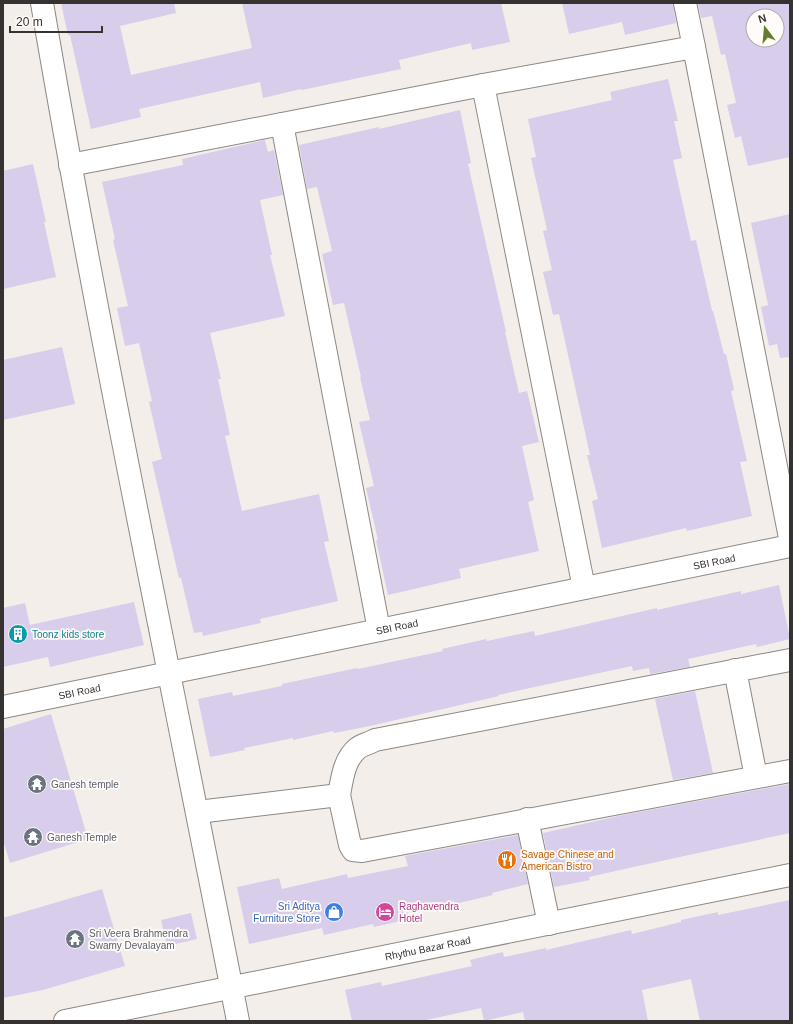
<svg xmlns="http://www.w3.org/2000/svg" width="793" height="1024" viewBox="0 0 793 1024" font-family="Helvetica,sans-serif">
<rect width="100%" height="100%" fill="#f3eee9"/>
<path fill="#d8cdeb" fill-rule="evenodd" d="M61,3H174L176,13L120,26L131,75L252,48L242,3H501L510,42L472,50L471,43L399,60L401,69L302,90L301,89L263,98L260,82L139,109L141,117L91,129L70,35H68Z
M562,3H673L676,23L625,35L622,22L569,34Z
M698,3H790V157L748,166L741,136L735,138L727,105L736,103L725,54L721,55L712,16L701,18ZM753,16H777V40H753Z
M668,79L678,121H674L682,158L673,160L691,241L696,240L712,311H713L724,354H726L734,390L731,391L747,461L740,462L752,516L687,531L686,528L602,548L592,501L598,499L587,455H590L559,314L553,315L543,272L552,270L543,231L547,230L531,158L536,157L528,119L612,100L610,92Z
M460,110L471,163L468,164L506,332H505L519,393L527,391L539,442L522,446L534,500L528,502L539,551L459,569L461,578L388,595L376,540H378L366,488L374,486L359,422L370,420L360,377H361L344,303L333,305L322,254L332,251L317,187L307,189L299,145L379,127V129Z
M265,140L268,152L274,150L283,195L260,200L272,255H270L285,316L210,333L221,379H218L230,435L225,436L242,511L319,494L329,541L324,542L338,601L260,619L261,623L203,636L202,632L194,633L181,578H179L152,462L162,459L149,402L152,401L139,343L125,346L117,308L128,306L113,240L115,239L102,182L183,165L182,159Z
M33,164L46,222H44L56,277L3,289V171Z
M790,214V357L780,358L777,344L769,346L761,307L768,305L751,223Z
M62,347L75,404L3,420V360Z
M779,585L790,639L757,647L756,644L688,659L690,667L650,674L649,668L633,671L632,666L498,695L499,696L370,726L334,733L333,731L293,740V738L244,748L245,750L210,757L198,699L232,692L233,696L282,686V684L357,668L358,669L443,651L442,649L486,639L487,641L534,631L535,636L657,608V610L741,591V594Z
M134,602L144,645L50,667L48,657L3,667V608L25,603L30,625Z
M695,691L713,773L673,780L655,699Z
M51,714L88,839L10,863L3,840V729Z
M790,784V833L629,868L589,877L590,880L554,887L543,833L623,815Z
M518,835L528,884L492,893L493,895L455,904L454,901L407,911L409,919L374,927L373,924L324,935L322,928L249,944L237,887L279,878L282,889L347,874L348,878L408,866L405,856Z
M102,889L125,966L43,990L3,998V918Z
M790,900V1021H700L691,979L642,990L648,1021H525L523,1012L484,1021L481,1008L422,1021H352L345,990L381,982L382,986L472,966L470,960L503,952L504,957L546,948V950L631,930L632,934L681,922V920L718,912V915Z
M191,913L197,939L167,946L161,920Z"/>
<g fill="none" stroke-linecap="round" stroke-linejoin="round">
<g stroke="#8e8884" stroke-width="24">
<g id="minor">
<path d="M42,3C100,344 172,682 238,1021"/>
<path d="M694,47L790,538"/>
<path d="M483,85L584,588"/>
<path d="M282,124L379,630"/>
<path d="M70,165L483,85L694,47L685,3"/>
<path d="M735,670L756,777"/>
<path id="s1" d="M3,707L790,546"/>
<path d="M339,795C342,779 344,759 358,748C362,745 370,743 375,740L790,660"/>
<path d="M198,812L339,795L350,845L353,850L362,851L790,771"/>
<path d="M527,819L549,924"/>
<path id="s2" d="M65,1021L790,875"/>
</g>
</g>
<use href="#minor" stroke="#fff" stroke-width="22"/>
</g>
<defs>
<g id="building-disc" transform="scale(1)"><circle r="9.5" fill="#0f9aa8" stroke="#fffbf9"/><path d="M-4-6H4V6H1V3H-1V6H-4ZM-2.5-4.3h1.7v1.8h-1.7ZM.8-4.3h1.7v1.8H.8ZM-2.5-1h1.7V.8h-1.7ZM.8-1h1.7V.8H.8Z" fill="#fff"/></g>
<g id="temple-disc" transform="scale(1)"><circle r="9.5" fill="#6b7280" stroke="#fffbf9"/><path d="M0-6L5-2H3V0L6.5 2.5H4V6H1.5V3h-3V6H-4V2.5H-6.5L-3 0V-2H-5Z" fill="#fff"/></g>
<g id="restaurant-disc" transform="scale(1)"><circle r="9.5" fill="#e8710a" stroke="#fffbf9"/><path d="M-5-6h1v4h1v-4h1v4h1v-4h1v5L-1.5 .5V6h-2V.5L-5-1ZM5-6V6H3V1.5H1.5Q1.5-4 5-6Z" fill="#fff"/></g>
<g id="shop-disc" transform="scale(1)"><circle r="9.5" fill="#3f7fe0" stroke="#fffbf9"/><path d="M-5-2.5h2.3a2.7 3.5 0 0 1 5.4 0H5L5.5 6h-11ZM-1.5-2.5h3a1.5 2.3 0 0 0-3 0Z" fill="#fff"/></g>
<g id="hotel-disc" transform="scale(1)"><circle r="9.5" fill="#d1479c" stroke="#fffbf9"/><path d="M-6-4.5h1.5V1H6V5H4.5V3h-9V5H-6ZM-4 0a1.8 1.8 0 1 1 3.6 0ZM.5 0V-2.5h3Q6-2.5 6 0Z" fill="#fff"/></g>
</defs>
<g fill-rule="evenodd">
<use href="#building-disc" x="18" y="634"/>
<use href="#temple-disc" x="37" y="784"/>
<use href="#temple-disc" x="33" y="837"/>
<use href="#restaurant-disc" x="507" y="860"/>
<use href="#shop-disc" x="334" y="912"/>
<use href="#hotel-disc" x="385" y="912"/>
<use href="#temple-disc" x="75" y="939"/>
</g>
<g text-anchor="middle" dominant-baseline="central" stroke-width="3.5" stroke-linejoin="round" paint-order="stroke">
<g font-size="10" fill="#353231" stroke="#fffbf9">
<text stroke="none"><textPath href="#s1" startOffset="726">SBI Road</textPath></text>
<text stroke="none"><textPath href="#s1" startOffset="402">SBI Road</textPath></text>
<text stroke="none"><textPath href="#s1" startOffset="78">SBI Road</textPath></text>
<text stroke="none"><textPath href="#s2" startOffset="370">Rhythu Bazar Road</textPath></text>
</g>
<g font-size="10" fill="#0d838f" stroke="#fffbf9" text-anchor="start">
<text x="32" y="634">Toonz kids store</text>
</g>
<g font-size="10" fill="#5b616d" stroke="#fffbf9" text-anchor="start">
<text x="51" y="784">Ganesh temple</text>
<text x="47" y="837">Ganesh Temple</text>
<text x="89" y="933">Sri Veera Brahmendra<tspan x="89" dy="12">Swamy Devalayam</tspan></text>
</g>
<g font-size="10" fill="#c56008" stroke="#fffbf9" text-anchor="start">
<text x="521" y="854">Savage Chinese and<tspan x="521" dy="12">American Bistro</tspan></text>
</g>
<g font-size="10" fill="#366cbe" stroke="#fffbf9" text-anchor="end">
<text x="320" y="906">Sri Aditya<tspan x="320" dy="12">Furniture Store</tspan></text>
</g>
<g font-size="10" fill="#b23c85" stroke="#fffbf9" text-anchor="start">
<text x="399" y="906">Raghavendra<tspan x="399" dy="12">Hotel</tspan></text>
</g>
</g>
<rect width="793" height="1024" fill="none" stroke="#353231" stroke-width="8"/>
<g transform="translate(765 28) rotate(344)"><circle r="19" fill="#fffbf9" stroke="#aeaba9"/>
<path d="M0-3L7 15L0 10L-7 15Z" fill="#667c2d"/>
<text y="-6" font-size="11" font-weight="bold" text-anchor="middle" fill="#353231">N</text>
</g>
<path d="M10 26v6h92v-6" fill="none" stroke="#353231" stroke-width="2"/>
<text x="16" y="26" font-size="12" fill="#353231" stroke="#fffbf9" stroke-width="3" paint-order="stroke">20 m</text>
</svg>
